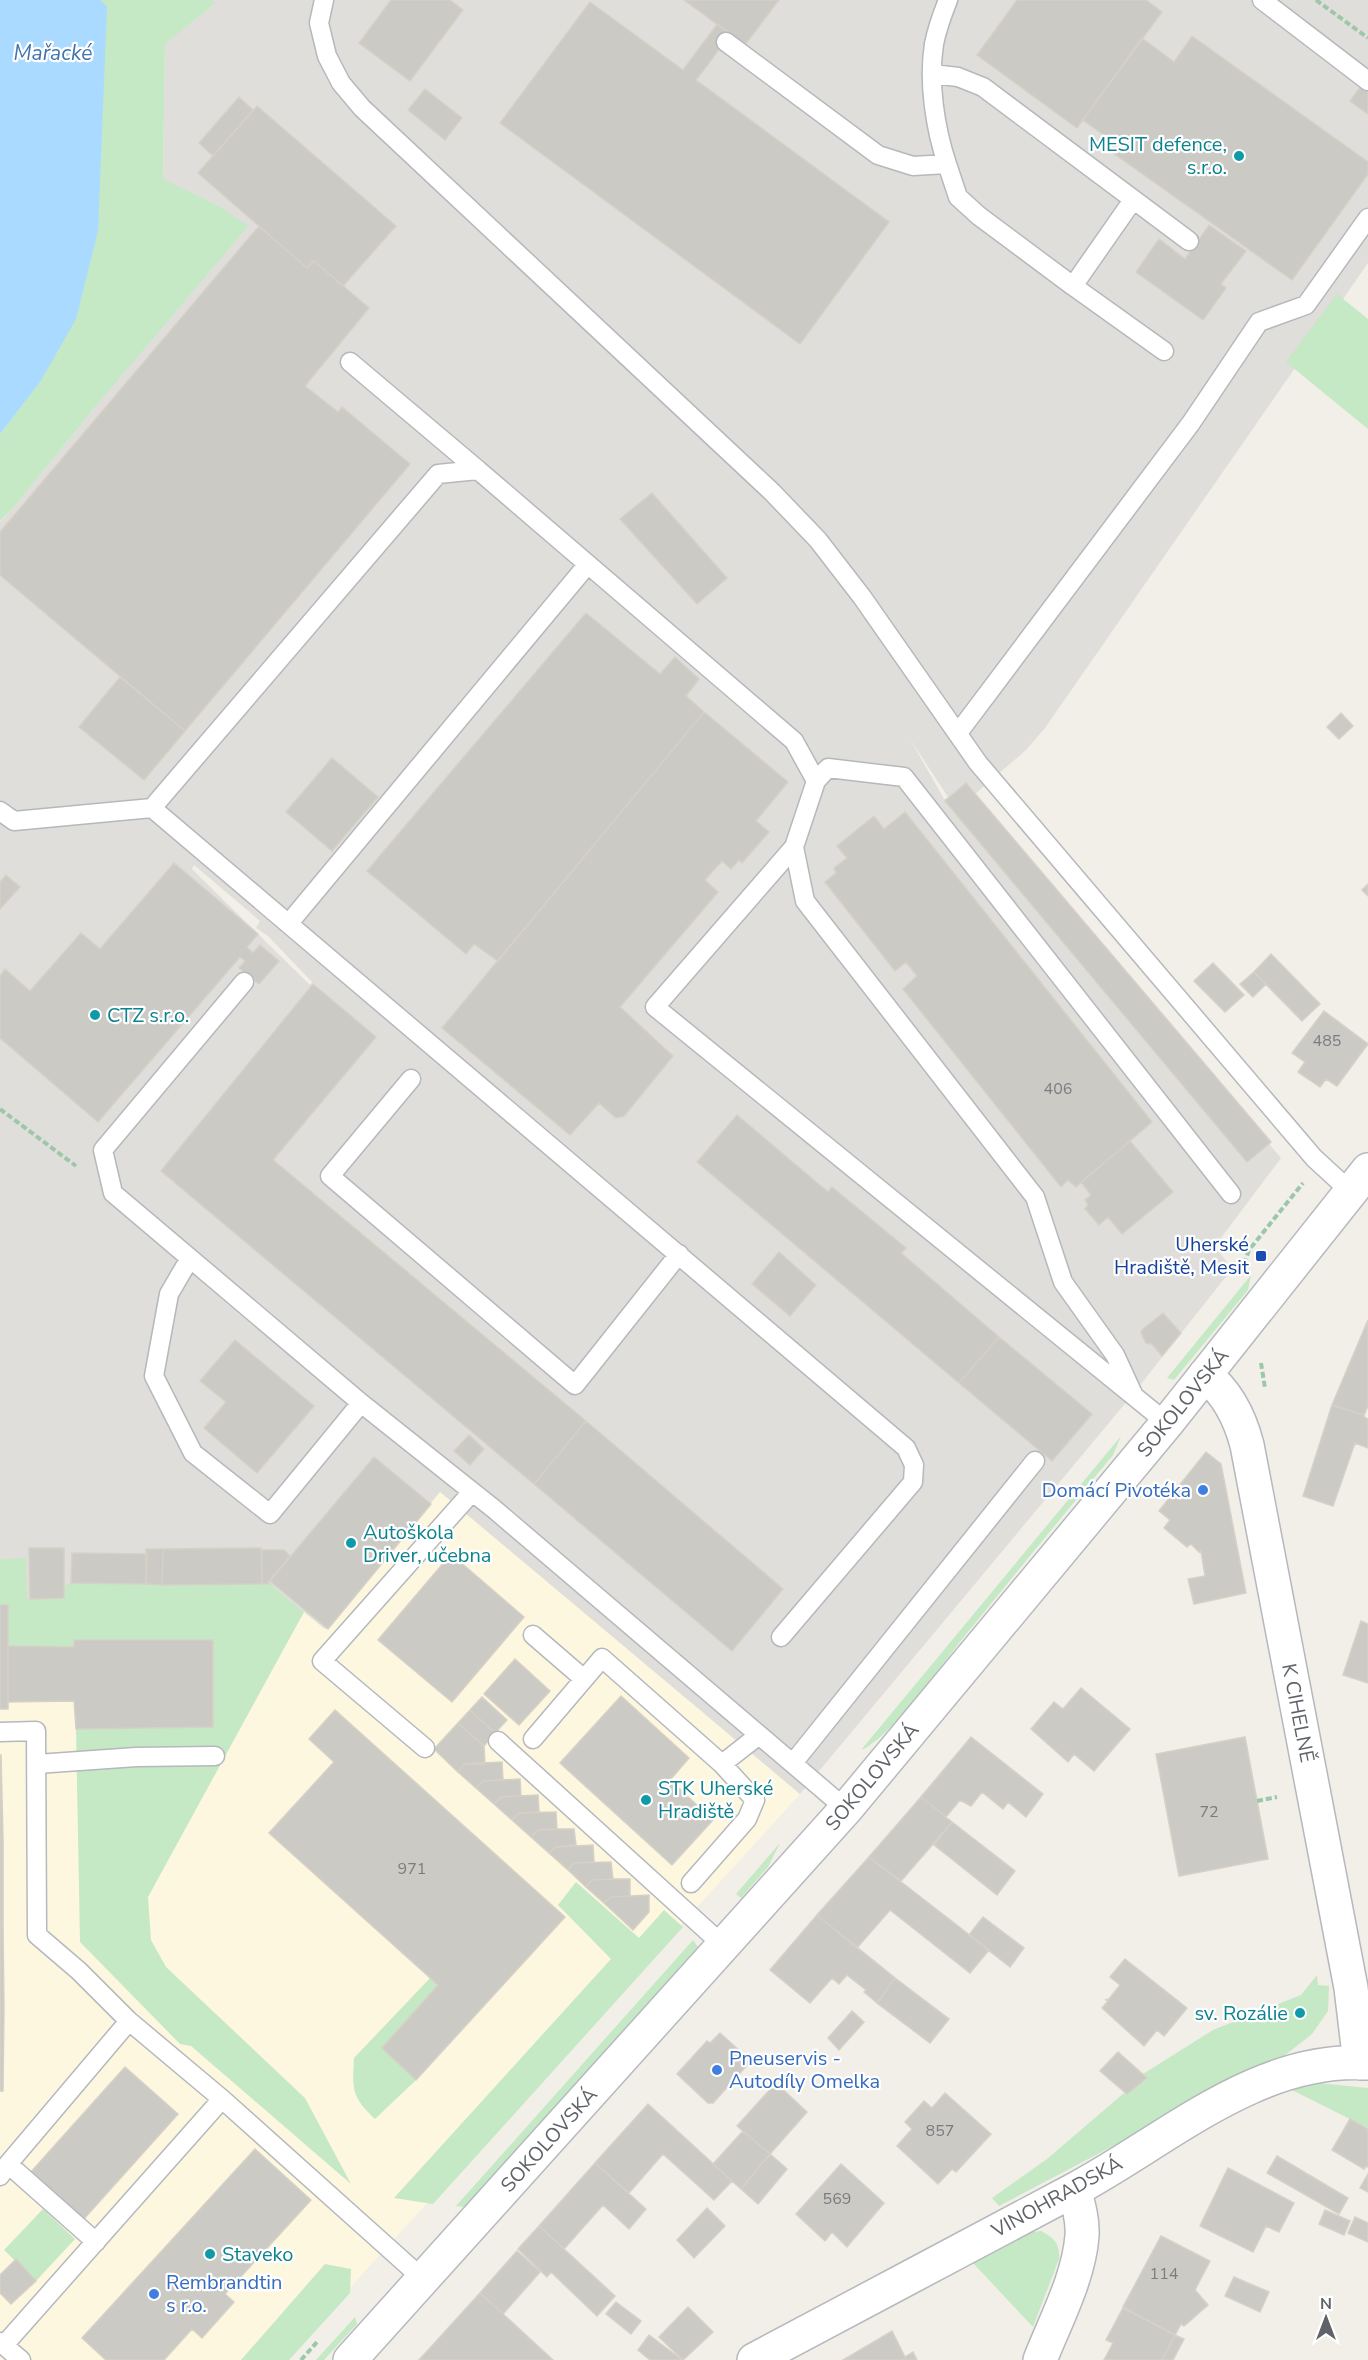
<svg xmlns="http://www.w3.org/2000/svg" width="1368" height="2360" viewBox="0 0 1368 2360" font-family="'Nunito Sans',sans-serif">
<rect width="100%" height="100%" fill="#f1efe8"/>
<path fill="#fef7e0" d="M440,1491L800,1794L284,2360H0V1608L304,1612L325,1629Z"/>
<path fill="#e0deda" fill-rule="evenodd" d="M211,0H1368V263L1045,728L1026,750L975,794L1281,1158L1215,1246L1232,1269L1133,1394L800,1794L440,1492L325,1629L267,1582L68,1584L61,1599H26L22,1559H0V522L14,507L95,407L219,206L163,180L165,43L214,4ZM910,739L948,797L945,799H944ZM194,865L260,921L256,928L268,936L312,982L310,985L192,869Z"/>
<path fill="#c5e8c5" d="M0,0H212L215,3L165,44L163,179L219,206L248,226L95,407L14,507L0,521V434L39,383Z
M1337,294L1368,319V429L1286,362Z
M1251,1275L1248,1290L1174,1380L1167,1378Z
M1121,1436L1113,1455C1061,1518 1010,1580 959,1643C939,1669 888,1740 861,1750Z
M26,1558L27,1599H61L67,1584H270L304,1612L148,1897L151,1940L166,1967L305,2098L351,2184L191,2046L180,2044L80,1942L76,1729L213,1727V1640H74V1647L8,1646V1605H0V1559Z
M780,1843L768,1867L741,1898L736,1894Z
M576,1882L639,1938L664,1910L683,1927L433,2204L394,2198L611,1959L558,1905Z
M693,1940L698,1947L465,2207L456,2206Z
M1317,1975L1318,1985L1329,1986L1328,2011L1312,2034L1284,2056L999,2206L992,2198L1047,2159L1124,2093L1127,2094L1147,2079L1143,2074L1213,2030L1301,1995Z
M430,1978L438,1985L416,2080L375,2119C352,2097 352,2090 354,2058Z
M1318,2083L1368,2088V2128L1292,2090Z
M43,2209L75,2239L36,2281L4,2250Z
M1041,2231C1054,2237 1060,2244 1059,2259L1033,2327L972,2262L1026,2233Z
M325,2264L351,2269L350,2293L289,2360H241Z
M355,2317L357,2324L324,2360H316Z"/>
<path fill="#aadaff" d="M0,0H101L107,7L98,231L76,319L40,382L0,434Z"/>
<path fill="#cccac5" stroke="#d6d1c6" stroke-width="1.5" d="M391,0H450L463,10L410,81L359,43Z
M684,0H779L745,45Z
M1017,0H1146L1162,12L1077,128L977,55Z
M590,2L683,70L717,24L731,34L696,80L889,222L800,344L500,123Z
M1192,36L1368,162V174L1292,280L1109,150L1115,143L1083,120L1142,38L1174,62Z
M1368,76V114L1350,101Z
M425,89L462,118L445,140L408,110Z
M239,97L253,110L213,156L199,143Z
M257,106L396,226L343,286L314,261L307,268L198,173Z
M1209,225L1246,251L1221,284L1226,288L1203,320L1136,272L1159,239L1185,259Z
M259,226L307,268L314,261L369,308L305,386L338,412L342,407L410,464L185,731L0,575V532Z
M652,493L727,578L697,604L620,519Z
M586,613L660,674L675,657L699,679L686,696L704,712L498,961L474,944L466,954L367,871Z
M120,677L185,731L144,780L79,727Z
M704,712L788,782L756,821L769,832L742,863L739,860L731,869L722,861L705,880L718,892L620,1007L673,1056L624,1116L616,1118L599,1103L570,1135L442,1028Z
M1341,713L1353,726L1339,739L1327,727Z
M332,758L378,797L332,851L286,812Z
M966,783L1271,1142L1247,1162L945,801Z
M905,812L1152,1122L1076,1187L1068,1180L1061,1187L903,989L917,976L906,962L895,971L825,882L836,873L834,868L847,858L837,846L874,816L884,829Z
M174,863L258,934L247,947L253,953L260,945L279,961L259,984L239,968L245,961L240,957L98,1122L0,1038V976L5,969L30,991L81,933L100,949Z
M6,875L20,887L0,909V882Z
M1368,884V896L1362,890Z
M1271,954L1320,1004L1302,1021L1254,972Z
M1213,963L1244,995L1225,1012L1194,981Z
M1254,972L1266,984L1253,997L1240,984Z
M313,984L376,1037L273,1160L586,1421L534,1484L161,1171Z
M1324,1011L1368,1044L1337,1086L1326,1079L1320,1087L1298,1072L1305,1062L1292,1053Z
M737,1115L828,1192L832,1187L906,1248L901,1253L999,1337L959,1383L697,1162Z
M1130,1141L1173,1192L1122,1234L1108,1217L1099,1225L1085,1209L1088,1205L1085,1200L1091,1195L1081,1182Z
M779,1252L816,1285L790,1316L752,1284Z
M1163,1313L1181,1333L1162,1356L1152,1344L1146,1343L1141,1333L1142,1330Z
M1368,1320V1406L1364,1415L1332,1405Z
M999,1337L1092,1414L1052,1461L959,1383Z
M235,1340L314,1406L257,1473L204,1428L226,1402L200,1381Z
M1332,1405L1364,1415V1417L1368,1419V1448L1355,1443L1333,1506L1303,1496Z
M586,1421L783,1589L732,1651L534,1484Z
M469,1435L484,1449L470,1465L454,1451Z
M1206,1452L1221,1464L1246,1593L1194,1604L1188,1579L1205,1576L1201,1551L1199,1552L1191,1544L1187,1547L1164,1528L1170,1520L1159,1511Z
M374,1457L431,1504L328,1629L270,1581Z
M29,1548H64V1598L30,1599Z
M261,1548L262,1584L162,1585L163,1549Z
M146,1549H163L162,1585L146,1584Z
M262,1550H284L290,1556L268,1582L270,1584H262Z
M72,1553L147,1554L146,1584L71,1583Z
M451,1554L524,1617L452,1702L378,1640Z
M0,1605H8V1709H0Z
M1361,1621L1368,1624V1683L1343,1675Z
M74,1640H213V1727L76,1729L74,1701L8,1702V1646L74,1647Z
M515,1659L550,1691L519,1725L484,1694Z
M1081,1688L1130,1729L1094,1771L1074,1754L1068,1762L1031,1729L1054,1702L1063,1709Z
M621,1696L689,1758L670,1780L713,1820L672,1865L560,1763Z
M482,1697L507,1720L495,1733L470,1710Z
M335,1710L565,1917L416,2080L382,2048L438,1985L269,1833L334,1762L309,1739Z
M470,1710L495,1733L484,1746L458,1723Z
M458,1723L484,1746L485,1764H464L458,1772L434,1749Z
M971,1737L1043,1794L1026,1817L1008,1802L1003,1809L982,1792L971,1806L960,1800L946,1817L921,1797Z
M1245,1737L1268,1859L1179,1876L1156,1754Z
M0,1755H1L3,1839H0Z
M502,1762L503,1780L483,1781L476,1788L458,1772L464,1764Z
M520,1779L521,1796L501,1797L494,1804L476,1788L483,1781Z
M538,1795L539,1812L519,1813L512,1820L494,1804L501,1797Z
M921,1797L952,1822L901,1881L869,1857Z
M556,1812L557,1829L538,1830L531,1837L512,1820L519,1813Z
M952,1822L1015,1871L997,1895L934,1845Z
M557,1829H574L576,1845L556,1847L549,1853L531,1837L538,1830Z
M0,1839H3V1923H0Z
M593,1845L594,1862L574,1863L568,1870L549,1853L556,1847Z
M869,1857L989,1950L970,1973L890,1910L857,1948L817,1915Z
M611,1862L613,1879L592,1880L586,1887L568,1870L574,1863Z
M613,1879H630V1896L611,1897L604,1903L586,1887L592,1880Z
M649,1895V1912L633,1930L604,1903L611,1897Z
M817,1915L895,1978L877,2003L864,1992L866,1990L847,1975L839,1984L832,1978L810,2003L770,1970Z
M983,1917L1024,1948L1010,1967L969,1935Z
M0,1923H3L4,2008H0Z
M1125,1959L1187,2008L1164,2036L1157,2030L1144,2046L1102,2008L1108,2001L1106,2000L1109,1999L1120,1985L1110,1977Z
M895,1978L949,2019L930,2043L877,2003Z
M0,2008H4L3,2091H0Z
M852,2011L864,2022L839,2050L828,2038Z
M720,2033L751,2061L713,2103H708L677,2074L707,2041L710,2043Z
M1118,2052L1147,2078L1127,2094L1100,2071Z
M125,2067L178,2114L83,2220L30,2173Z
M776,2083L807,2112L770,2154L737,2126Z
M945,2093L991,2134L956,2172L952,2169L938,2184L897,2146L912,2129L905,2122L924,2101L932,2108Z
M648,2104L732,2181L714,2200L663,2154L629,2193L595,2163Z
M1350,2119L1368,2129V2167L1366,2166L1364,2169L1332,2150Z
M743,2131L770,2154L741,2189L713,2164Z
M255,2149L311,2200L225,2294L234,2302L202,2338L192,2329L164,2360H106L82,2338Z
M770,2154L787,2169L758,2204L741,2189Z
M1277,2156L1348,2198L1339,2214L1267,2173Z
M595,2163L646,2209L629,2229L603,2205L564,2249L539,2226Z
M841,2164L884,2203L847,2247L832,2232L825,2241L796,2214Z
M1228,2168L1294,2203L1279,2232L1266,2226L1253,2252L1200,2226Z
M1368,2174V2192L1360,2188Z
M707,2208L725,2226L694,2258L677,2240Z
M1325,2210L1350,2221L1344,2235L1319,2224Z
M1355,2217L1368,2223V2242L1348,2233Z
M539,2226L615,2296L597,2316L551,2272L547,2277L518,2249Z
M1161,2236L1210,2261L1195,2290L1208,2305L1184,2326L1181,2324L1175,2335L1123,2307Z
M517,2251L540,2272L503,2314L480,2293Z
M16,2259L36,2281L11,2304L0,2293V2275Z
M1234,2277L1269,2292L1260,2312L1225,2296Z
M480,2293L503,2314L553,2360H419Z
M616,2302L641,2321L631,2334L606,2314Z
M688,2307L713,2332L683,2360L659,2337Z
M1123,2308L1175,2335L1162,2360H1104L1113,2343L1106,2340Z
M892,2331L905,2357L913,2352L917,2360H843Z
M649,2335L681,2359L680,2360H650L638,2350Z
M1175,2335L1184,2339L1173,2360H1162Z"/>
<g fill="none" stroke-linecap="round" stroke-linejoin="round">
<g stroke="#b5b8bc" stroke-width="21">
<path id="lane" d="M324,0L319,23L327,56L341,83L362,108L772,492L818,540L862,597L978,763L1314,1158L1351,1192
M1262,0L1368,81
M726,42L878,155L913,166L947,164C935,128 928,82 934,44C937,29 942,15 948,0
M933,74L958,77L983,87L1189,241
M947,164L958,197L979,216L1073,286L1133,200
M1073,286L1164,351
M350,362L478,470
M958,733L1191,423L1259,322L1306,305L1368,218
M816,781L828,768L904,777L1231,1194
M0,811L14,821L152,808
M794,847L655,1007L1167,1423
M289,923L588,564
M244,982L103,1150L113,1193L361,1403L494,1509L846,1809
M411,1079L330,1176L575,1385L679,1254
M190,1258L169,1294L154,1376L193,1453L270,1514L361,1403
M533,1635L584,1679
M781,1637L913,1482L914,1465L906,1448L152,808L438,474L478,470L794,741L816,781L794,847L805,901L1035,1197L1063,1282L1115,1355L1133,1394
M0,1732L36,1731L37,1935L79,1971L129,2021L222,2099L423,2279
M533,1739L602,1658L722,1764L759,1735
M498,1741L725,1947
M425,1748L322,1661L472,1492
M793,1763L1035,1461
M37,1764L136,1757L215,1756
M691,1883L747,1819L755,1800L722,1764
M8,2164L96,2242
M0,2176L8,2164L129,2021
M0,2342L21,2360
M4,2345L222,2099"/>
</g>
<g stroke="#b5b8bc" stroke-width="36">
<path id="street" d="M1205,1375C1228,1393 1240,1418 1247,1445L1351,1988L1360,2063
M754,2360C860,2304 966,2247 1072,2191C1165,2142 1256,2056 1368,2063
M1040,2360C1055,2322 1079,2277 1082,2236C1083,2221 1079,2205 1074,2190"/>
</g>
<g stroke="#b6babf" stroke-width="36">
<path id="secondary" d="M350,2360L846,1809L1167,1423L1368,1170"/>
</g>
<path stroke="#9cc7a9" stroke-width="4" stroke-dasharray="6 3" stroke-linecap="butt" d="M1316,0L1368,38
M0,1109L76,1166
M1244,1264L1249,1250L1303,1183
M1261,1363L1265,1388
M1257,1801L1277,1797
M301,2360L317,2342"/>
<use href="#lane" stroke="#fff" stroke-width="18"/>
<use href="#street" stroke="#fff" stroke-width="33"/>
<use href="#secondary" stroke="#fff" stroke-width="33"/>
</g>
<g fill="#0f9aa8" stroke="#fff" stroke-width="2">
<circle cx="1239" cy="156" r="6"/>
<circle cx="95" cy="1015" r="6"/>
<circle cx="351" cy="1543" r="6"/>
<circle cx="646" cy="1800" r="6"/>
<circle cx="1300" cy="2013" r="6"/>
<circle cx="210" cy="2254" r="6"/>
</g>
<rect fill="#1a4fb4" stroke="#fff" stroke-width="2" x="1255" y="1250" width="12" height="12" rx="3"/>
<g fill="#3f7fe0" stroke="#fff" stroke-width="2">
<circle cx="1203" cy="1490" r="6"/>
<circle cx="717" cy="2070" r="6"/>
<circle cx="154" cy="2294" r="6"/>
</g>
<g text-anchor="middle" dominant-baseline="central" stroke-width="4.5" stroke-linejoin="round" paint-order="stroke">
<g font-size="16" fill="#7a7d7f">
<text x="1327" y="1041">485</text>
<text x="1058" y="1089">406</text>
<text x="1209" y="1812">72</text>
<text x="412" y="1869">971</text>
<text x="940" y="2131">857</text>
<text x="837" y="2199">569</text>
<text x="1164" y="2274">114</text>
</g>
<g font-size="20" fill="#0d838f" stroke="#fff" text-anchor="start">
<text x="1227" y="144" text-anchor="end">MESIT defence,<tspan x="1227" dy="23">s.r.o.</tspan></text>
<text x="107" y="1015">CTZ s.r.o.</text>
<text x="363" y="1532">Autoškola<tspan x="363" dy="23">Driver, učebna</tspan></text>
<text x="658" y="1788">STK Uherské<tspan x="658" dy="23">Hradiště</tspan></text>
<text x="1288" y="2013" text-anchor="end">sv. Rozálie</text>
<text x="222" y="2254">Staveko</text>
</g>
<g font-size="20" fill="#164399" stroke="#fff" text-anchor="end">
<text x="1249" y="1244">Uherské<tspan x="1249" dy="23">Hradiště, Mesit</tspan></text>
</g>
<g font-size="20" fill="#5f6368" stroke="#fff">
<text transform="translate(1183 1403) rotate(-51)">SOKOLOVSKÁ</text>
<text transform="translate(1298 1713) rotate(79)">K CIHELNĚ</text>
<text transform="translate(872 1777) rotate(-50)">SOKOLOVSKÁ</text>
<text transform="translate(549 2140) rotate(-48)">SOKOLOVSKÁ</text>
<text transform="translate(1057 2197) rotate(-29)">VINOHRADSKÁ</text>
</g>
<g font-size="20" fill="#366cbe" stroke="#fff" text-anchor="start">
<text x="1191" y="1490" text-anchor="end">Domácí Pivotéka</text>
<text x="729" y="2058">Pneuservis -<tspan x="729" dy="23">Autodíly Omelka</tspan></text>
<text x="166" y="2282">Rembrandtin<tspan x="166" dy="23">s r.o.</tspan></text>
</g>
<g font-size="21" font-style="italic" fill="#4174aa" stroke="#fff">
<text x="53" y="53">Mařacké</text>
</g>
</g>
<g transform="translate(1326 2318)" stroke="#ffffff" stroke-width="4.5" paint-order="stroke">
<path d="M0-4.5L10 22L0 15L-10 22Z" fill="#5f6368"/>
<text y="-9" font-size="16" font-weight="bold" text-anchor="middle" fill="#5f6368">N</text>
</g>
</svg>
